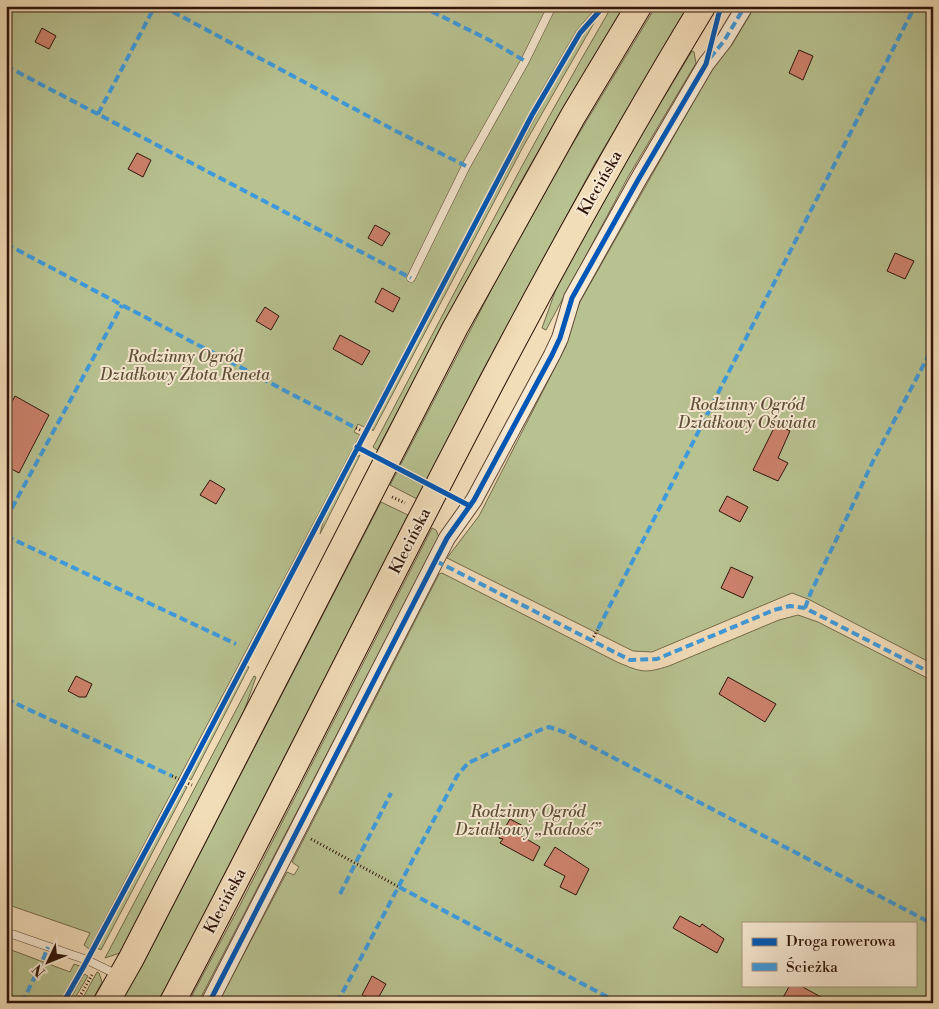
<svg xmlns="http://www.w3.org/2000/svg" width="939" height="1009" viewBox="0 0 939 1009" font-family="'Libre Bodoni',serif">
<rect width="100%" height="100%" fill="#f2ddb9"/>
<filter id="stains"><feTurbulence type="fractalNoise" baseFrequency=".004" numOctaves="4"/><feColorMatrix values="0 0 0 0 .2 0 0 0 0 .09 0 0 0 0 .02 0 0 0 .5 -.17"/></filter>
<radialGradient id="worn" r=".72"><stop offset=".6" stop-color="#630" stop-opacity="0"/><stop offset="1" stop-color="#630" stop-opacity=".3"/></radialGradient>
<path fill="#b8c291" stroke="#736a4c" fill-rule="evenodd" d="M6,6H598L577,30L542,90L365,426L364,427L358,424L354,432L360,435L89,949L84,945L90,933L6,904Z
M612,6H625L564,106L519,185L377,450L373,447C451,300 527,151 612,6Z
M656,6H688L594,165L482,372L427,480L400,466L500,273L569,150Z
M754,6H933V664L808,599L792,593L652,652L633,651L447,558L479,516L566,346L575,312L581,300L711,71Z
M598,16L524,145L373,431L371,428L553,84L582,35Z
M692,51L694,52L696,63L628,177L546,330L542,328L556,289L584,237L632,150Z
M360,455L320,534L324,518L355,458Z
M397,472L424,486L417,499L390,485Z
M381,502L408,515L173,975L157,1003H120L144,962L227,801Z
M432,528L436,530L439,537L198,1003H188L240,905Z
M442,573L617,662C641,672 644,674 669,666L779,620L798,615L818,622L933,681V1003H218L287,872L294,875L299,867L292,862L439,574ZM743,923H915V985H743Z
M247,666L249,667L191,780L188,778Z
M254,676L256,677L244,711L120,953L105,958Z
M183,786L187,787L101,950L97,948Z
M6,948L70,972L74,964L80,966L59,1003H6Z
M97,972L99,973L102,982L92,1001L91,1003H80Z
M84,974L88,976L72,1003H68Z"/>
<path fill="#cd826d" stroke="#2e1308" d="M42,28L56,36L49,49L35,42Z
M799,50L813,56L803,80L789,73Z
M137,153L151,160L143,177L128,169Z
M375,225L390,233L382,246L368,238Z
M895,253L914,261L905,279L887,271Z
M382,288L400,298L393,312L375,302Z
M265,307L279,316L271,330L256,321Z
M340,335L370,351L362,365L333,349Z
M15,396L49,415L19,473L6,466V413Z
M776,424L790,431L778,458L788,463L778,481L753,470Z
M210,480L225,489L216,504L200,495Z
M727,496L748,507L740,522L719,511Z
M731,567L753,577L743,598L721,588Z
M76,676L92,684L86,697H79L68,691Z
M728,677L776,704L765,722L719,694Z
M510,819L525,827L520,835L540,847L533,861L500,843L503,839L499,838Z
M555,847L589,869L576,895L560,887L565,876L544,865Z
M680,916L700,927L702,924L724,939L717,953L673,928Z
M372,976L386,984L376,1002L362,995Z
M790,985H799L832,1003H780Z"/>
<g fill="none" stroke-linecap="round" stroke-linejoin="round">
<g stroke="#5f4634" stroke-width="9">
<path id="service" d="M411,278L466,166L525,61L552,6
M6,932L87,960L118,975"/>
</g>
<g stroke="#5f4634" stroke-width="18">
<path id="minor" d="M209,1003L447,538L474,500L552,355L560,338L572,298L638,180L706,64L724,41L745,6"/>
</g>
<g stroke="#2e1308" stroke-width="27">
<path id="primary" d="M106,1003L131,959L455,328L573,116L639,6
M172,1003C348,670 507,328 703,6"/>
</g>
<path stroke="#2e1308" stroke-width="3" stroke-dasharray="1 2.5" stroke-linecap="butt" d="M356,428L362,431
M392,497L405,503
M592,640L598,629
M172,776L179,779
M185,782L192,785
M311,839L399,887
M76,1003L92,975"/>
<use href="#service" stroke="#f7e9d2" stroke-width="8"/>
<use href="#minor" stroke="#f7e9d2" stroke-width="16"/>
<use href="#primary" stroke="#f2ddb9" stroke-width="25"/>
<path stroke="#3d9add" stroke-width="4" stroke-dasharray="8 4" stroke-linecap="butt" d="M162,6L394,130L466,166
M421,6L489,40L525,61
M710,58L724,41L745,6
M6,66L411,278
M98,114L155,6
M6,244L356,428
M6,519L122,305
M6,536L236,644
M436,561L630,660L657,659L774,610L790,606L805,608L933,674
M805,608L811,592L849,513L873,461L933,347
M598,629L915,6
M6,699L172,776
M399,887L619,1003
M340,894L391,793
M22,1003L42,962L48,947
M337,1003L457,776L468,763L540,730L549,727L564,732L933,924"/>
<g stroke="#f7e9d2" stroke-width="8">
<path id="cycleway" d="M357,447L470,506
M63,1003L84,966L183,781L532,115L580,33L604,6
M209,1003L447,538L474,500L552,355L560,338L572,298L638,180L706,64L719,13L724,6"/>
</g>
<use href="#cycleway" stroke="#0057b8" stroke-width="5"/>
</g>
<g text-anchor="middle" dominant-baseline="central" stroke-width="4" stroke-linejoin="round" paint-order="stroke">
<g font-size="16" fill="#2e1308" stroke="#f7e9d2">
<text transform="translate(600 183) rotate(-60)">Klecińska</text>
<text transform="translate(410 541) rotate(-63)">Klecińska</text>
<text transform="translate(225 901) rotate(-62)">Klecińska</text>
</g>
<g font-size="16" font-style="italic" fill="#5e5038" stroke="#f7e9d2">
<text x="185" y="357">Rodzinny Ogród<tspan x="185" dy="18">Działkowy Złota Reneta</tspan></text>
<text x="747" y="405">Rodzinny Ogród<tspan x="747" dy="18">Działkowy Oświata</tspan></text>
<text x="528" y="812">Rodzinny Ogród<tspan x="528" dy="18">Działkowy „Radość”</tspan></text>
</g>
</g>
<rect width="939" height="1009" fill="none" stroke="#f2ddb9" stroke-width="25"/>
<rect x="8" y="8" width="924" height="994" fill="none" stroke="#2e1308" stroke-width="2.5"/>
<rect x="12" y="12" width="914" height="984" fill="none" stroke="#2e1308"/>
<rect x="742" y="922" width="175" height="65" fill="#f7e9d2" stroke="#a79381"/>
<rect x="752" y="938" width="25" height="8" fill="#0057b8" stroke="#a79381"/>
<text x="786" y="946" font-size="15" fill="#2e1308">Droga rowerowa</text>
<rect x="752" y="963" width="25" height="8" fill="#3d9add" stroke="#a79381"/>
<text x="786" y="972" font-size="15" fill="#2e1308">Ścieżka</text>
<g transform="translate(48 962) rotate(227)" stroke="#f7e9d2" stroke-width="4" paint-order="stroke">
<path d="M0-4L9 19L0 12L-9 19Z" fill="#2e1308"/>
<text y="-8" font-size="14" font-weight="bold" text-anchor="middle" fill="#2e1308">N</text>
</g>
<rect width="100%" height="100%" filter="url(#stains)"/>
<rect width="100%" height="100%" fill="url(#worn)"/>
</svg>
